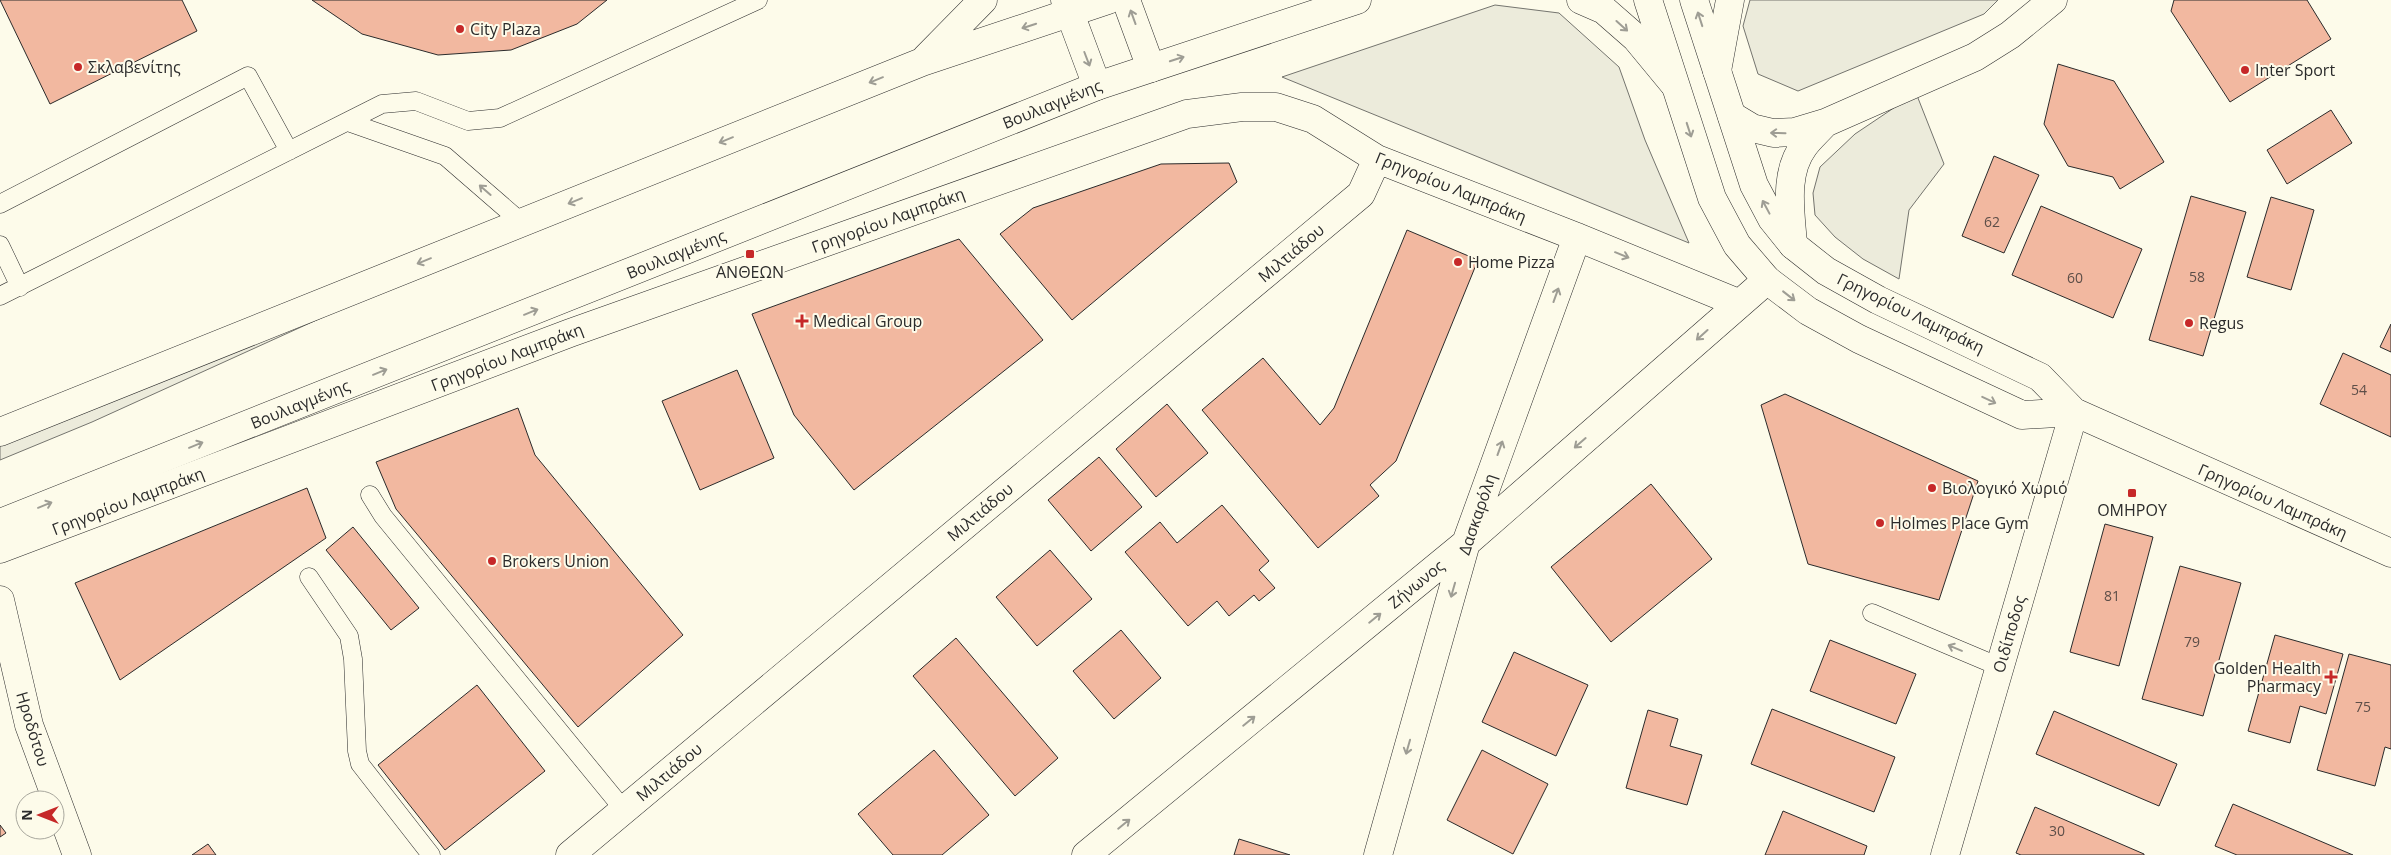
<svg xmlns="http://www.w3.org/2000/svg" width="2391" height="855" viewBox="0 0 2391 855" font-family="'Open Sans',sans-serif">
<rect width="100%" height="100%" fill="#fdfbea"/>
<path fill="#ecebdb" stroke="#74746e" d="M1750,0H1998L1984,14L1798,91L1758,74L1743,26Z
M1495,5L1559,13L1619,67L1645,140L1689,243L1282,77Z
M1916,93L1944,164L1909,210L1899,279L1863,259L1835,237L1815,215L1813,193L1820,167L1855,134Z
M354,303L92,422L0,460V445Z"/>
<path fill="#f2b8a0" stroke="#2b2b2b" d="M0,0H182L197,31L50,104Z
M312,0H607L577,24L511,50L438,55L362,34Z
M2174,0H2307L2331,39L2230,102L2171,11Z
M2058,64L2114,81L2164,162L2120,189L2113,177L2068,166L2044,124Z
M2331,110L2352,143L2287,184L2267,150Z
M1994,156L2039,175L2004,253L1962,236Z
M1229,163L1237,182L1072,320L1000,234L1033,208L1161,164Z
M2191,196L2246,212L2203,356L2149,340Z
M2271,197L2314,210L2291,290L2247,277Z
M2041,206L2142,249L2113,318L2012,275Z
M1407,230L1478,260L1396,461L1370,485L1379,496L1318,548L1202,410L1263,358L1320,425L1334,408Z
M959,239L1043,340L854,490L794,415L752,314Z
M2391,324V352L2380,347Z
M2343,353L2391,375V437L2320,404Z
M737,370L774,458L700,490L662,401Z
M1785,394L1978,481L1939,600L1808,564L1761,405Z
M1167,404L1208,453L1156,497L1116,449Z
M518,408L535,455L683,635L578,727L396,509L376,462Z
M1099,457L1142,507L1091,551L1048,500Z
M1651,484L1712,559L1611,642L1551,567Z
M307,488L326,538L120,680L75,583Z
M1222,505L1269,561L1259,570L1275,588L1259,601L1254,595L1229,616L1217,601L1188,626L1125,552L1160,522L1177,543Z
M2105,524L2153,537L2119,666L2070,652Z
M353,527L419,608L391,630L326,550Z
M1050,550L1092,599L1037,646L996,597Z
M2180,566L2241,583L2203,716L2142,699Z
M1121,630L1161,678L1114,719L1073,671Z
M2275,635L2343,654L2326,714L2300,706L2290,743L2248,731Z
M956,638L1058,758L1015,796L913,676Z
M1830,640L1916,674L1896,724L1810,691Z
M1514,652L1588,685L1556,756L1482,722Z
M2349,654L2391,665V749L2385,747L2375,786L2317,770Z
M477,685L545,771L445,850L378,765Z
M1772,709L1895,757L1874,812L1751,764Z
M1648,710L1678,719L1670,746L1702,755L1687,805L1626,788Z
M2054,711L2177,764L2159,806L2036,754Z
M934,750L989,815L942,855H893L858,814Z
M1482,750L1548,784L1513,854L1447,820Z
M2233,804L2353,855H2237L2215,846Z
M2035,807L2144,854V855H2021L2016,853Z
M1783,811L1867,846L1864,855H1765Z
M0,825L6,833L0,837Z
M1239,839L1290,855H1234Z
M208,844L216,855H192Z"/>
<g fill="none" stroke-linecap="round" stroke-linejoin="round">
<g stroke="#2b2b2b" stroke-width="19">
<path id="service" d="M348,122L445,156L521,222
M0,204L248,76L289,151
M0,245L20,287
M0,296L382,104L416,101L468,121L500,118L758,0
M370,495L383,516L624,810
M309,577L349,636L353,659L357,751L360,764L431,855
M1872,613L2000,667"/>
</g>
<g stroke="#2b2b2b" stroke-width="29">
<path id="minor" d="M1732,116L1752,128L1773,133L1795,132L1825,123L1975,57L2010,35L2053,0
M1793,245C1791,213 1783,174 1804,146C1810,138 1818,131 1825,123
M0,549L570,333L1187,114L1242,107H1276L1313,119L1377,159L1577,237L1738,303
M0,600L29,725L77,855
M570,855L1361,194L1377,159
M1086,855L1466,543L1767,280
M1378,855L1466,543L1577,237
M1945,855L2074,412"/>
</g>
<g stroke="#2b2b2b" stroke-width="29">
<path id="secondary" d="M1065,0L1097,86
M1126,0L1151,68
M1648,0L1712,198L1737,245L1767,280L1808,311L1859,339L2022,415L2074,412
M1694,0L1754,185L1772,219L1793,245L1826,271L1878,300L2040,377L2074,412L2391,553"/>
</g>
<g stroke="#2b2b2b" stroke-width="29">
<path id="primary" d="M1581,0L1604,10L1636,38L1674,84
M926,58L983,0
M1717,71L1730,0
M0,432L922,62L1108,0
M0,523L1097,86L1357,0"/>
</g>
<use href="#service" stroke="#fdfbea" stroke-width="18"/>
<use href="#minor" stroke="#fdfbea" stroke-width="28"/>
<use href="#secondary" stroke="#fdfbea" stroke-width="28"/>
<use href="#primary" stroke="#fdfbea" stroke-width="28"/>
</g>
<defs><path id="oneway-shaft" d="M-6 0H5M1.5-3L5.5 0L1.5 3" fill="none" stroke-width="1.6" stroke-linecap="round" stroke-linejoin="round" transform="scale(1.25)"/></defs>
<g stroke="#9e9d94">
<use href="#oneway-shaft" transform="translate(1133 17) rotate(-110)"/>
<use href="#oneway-shaft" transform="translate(1700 19) rotate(-108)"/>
<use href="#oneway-shaft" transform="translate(1029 26) rotate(162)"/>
<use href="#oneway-shaft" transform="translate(1622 26) rotate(42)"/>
<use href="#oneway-shaft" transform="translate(1087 59) rotate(69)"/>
<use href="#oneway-shaft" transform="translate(1177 59) rotate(-18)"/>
<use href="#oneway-shaft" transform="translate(876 80) rotate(158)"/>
<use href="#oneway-shaft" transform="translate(1689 130) rotate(72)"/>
<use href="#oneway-shaft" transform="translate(1778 133) rotate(-179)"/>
<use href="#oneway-shaft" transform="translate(726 140) rotate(158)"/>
<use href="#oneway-shaft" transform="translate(485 190) rotate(-139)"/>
<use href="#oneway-shaft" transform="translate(575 201) rotate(158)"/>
<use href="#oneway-shaft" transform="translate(1766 207) rotate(-118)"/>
<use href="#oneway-shaft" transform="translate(1622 255) rotate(22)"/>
<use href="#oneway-shaft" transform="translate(424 261) rotate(158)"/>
<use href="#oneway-shaft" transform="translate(1556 295) rotate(-70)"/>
<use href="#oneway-shaft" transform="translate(1789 296) rotate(38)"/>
<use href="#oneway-shaft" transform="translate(531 312) rotate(-22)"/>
<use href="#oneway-shaft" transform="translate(1702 335) rotate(138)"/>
<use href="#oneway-shaft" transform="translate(380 372) rotate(-22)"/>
<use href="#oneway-shaft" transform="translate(1989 400) rotate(25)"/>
<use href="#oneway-shaft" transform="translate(1580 443) rotate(139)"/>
<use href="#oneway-shaft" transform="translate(196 445) rotate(-22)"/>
<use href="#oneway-shaft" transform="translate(1500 448) rotate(-70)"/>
<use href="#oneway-shaft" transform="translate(45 505) rotate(-22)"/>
<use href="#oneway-shaft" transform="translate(1453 590) rotate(106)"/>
<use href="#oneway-shaft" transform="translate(1375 618) rotate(-39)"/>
<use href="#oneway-shaft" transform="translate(1955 648) rotate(-157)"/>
<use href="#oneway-shaft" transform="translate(1249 721) rotate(-39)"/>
<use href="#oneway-shaft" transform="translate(1408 747) rotate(106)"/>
<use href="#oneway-shaft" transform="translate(1124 824) rotate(-39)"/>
</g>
<g fill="#c62828" stroke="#fdfbea" stroke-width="2">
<circle cx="460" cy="29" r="5"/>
<circle cx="78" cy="67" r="5"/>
<circle cx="2245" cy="70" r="5"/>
<rect x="745" y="249" width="10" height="10" rx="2.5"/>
<circle cx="1458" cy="262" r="5"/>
<path d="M799.5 313.5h5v5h5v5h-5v5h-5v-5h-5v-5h5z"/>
<circle cx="2189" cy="323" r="5"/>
<circle cx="1932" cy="488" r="5"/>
<rect x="2127" y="488" width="10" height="10" rx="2.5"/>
<circle cx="1880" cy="523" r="5"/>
<circle cx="492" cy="561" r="5"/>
<path d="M2328.5 669.5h5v5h5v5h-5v5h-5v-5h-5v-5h5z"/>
</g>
<g text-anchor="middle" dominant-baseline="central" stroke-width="4" stroke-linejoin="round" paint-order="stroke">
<g font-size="14" fill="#5d4e48">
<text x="1992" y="221">62</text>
<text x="2197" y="276">58</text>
<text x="2075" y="277">60</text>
<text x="2359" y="389">54</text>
<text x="2112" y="595">81</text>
<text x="2192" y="641">79</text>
<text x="2363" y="706">75</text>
<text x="2057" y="830">30</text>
</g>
<g font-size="16" fill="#2b2b2b" stroke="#fdfbea" text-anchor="start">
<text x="470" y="29">City Plaza</text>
<text x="88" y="67">Σκλαβενίτης</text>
<text x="2255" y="70">Inter Sport</text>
<text x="1468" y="262">Home Pizza</text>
<text x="750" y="272" text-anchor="middle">ΑΝΘΕΩΝ</text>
<text x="813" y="321">Medical Group</text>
<text x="2199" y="323">Regus</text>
<text x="1942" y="488">Βιολογικό Χωριό</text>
<text x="2132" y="510" text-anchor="middle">ΟΜΗΡΟΥ</text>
<text x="1890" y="523">Holmes Place Gym</text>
<text x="502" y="561">Brokers Union</text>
<text x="2321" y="668" text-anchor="end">Golden Health<tspan x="2321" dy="18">Pharmacy</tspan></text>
</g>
<g font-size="16" fill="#2b2b2b" stroke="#fdfbea">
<text transform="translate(1052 104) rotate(-22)">Βουλιαγμένης</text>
<text transform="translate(1451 187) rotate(22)">Γρηγορίου Λαμπράκη</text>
<text transform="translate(888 220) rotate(-20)">Γρηγορίου Λαμπράκη</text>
<text transform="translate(1291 253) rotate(-40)">Μιλτιάδου</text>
<text transform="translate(676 254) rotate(-22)">Βουλιαγμένης</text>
<text transform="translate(1911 313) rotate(26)">Γρηγορίου Λαμπράκη</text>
<text transform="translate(507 357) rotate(-21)">Γρηγορίου Λαμπράκη</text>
<text transform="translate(300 404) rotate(-22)">Βουλιαγμένης</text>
<text transform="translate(128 501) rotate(-21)">Γρηγορίου Λαμπράκη</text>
<text transform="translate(2273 501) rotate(24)">Γρηγορίου Λαμπράκη</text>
<text transform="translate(980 512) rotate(-40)">Μιλτιάδου</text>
<text transform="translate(1477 514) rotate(-71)">Δασκαρόλη</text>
<text transform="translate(1416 584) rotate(-39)">Ζήνωνος</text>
<text transform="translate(2009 634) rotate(-74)">Οιδίποδος</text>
<text transform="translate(33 729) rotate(73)">Ηροδότου</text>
<text transform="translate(669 772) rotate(-40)">Μιλτιάδου</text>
</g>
</g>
<g transform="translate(40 815) rotate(270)"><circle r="24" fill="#fdfbea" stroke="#a9a89e"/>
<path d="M0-4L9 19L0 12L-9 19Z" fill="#c62828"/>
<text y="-8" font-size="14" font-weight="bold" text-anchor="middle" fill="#2b2b2b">N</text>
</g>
</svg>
